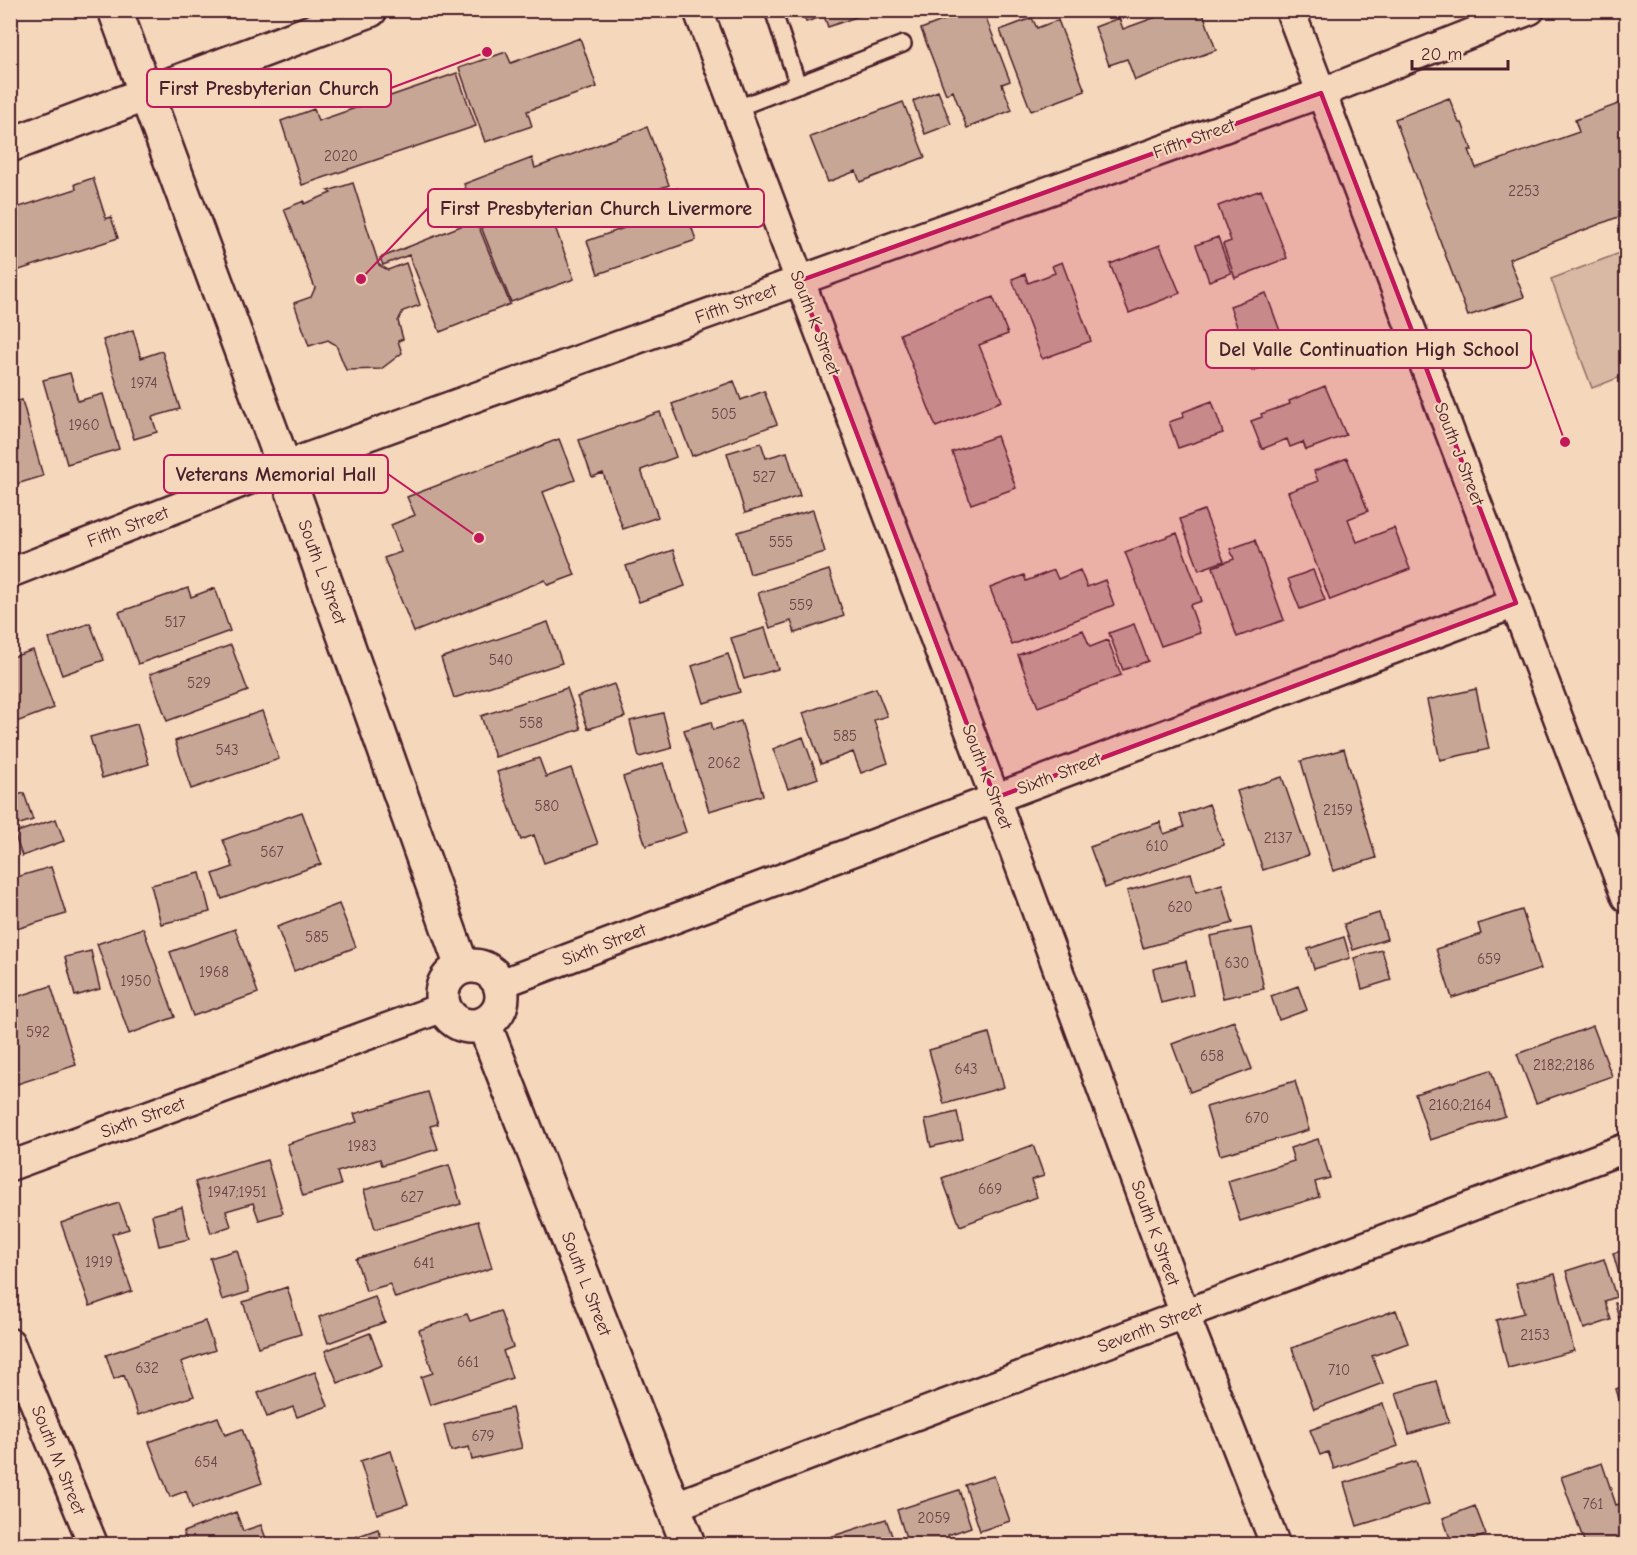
<svg xmlns="http://www.w3.org/2000/svg" width="1637" height="1555" viewBox="0 0 1637 1555" font-family="'Comic Neue',sans-serif">
<rect width="100%" height="100%" fill="#f5d7bb"/>
<filter id="ink" filterUnits="userSpaceOnUse"><feTurbulence type="fractalNoise" baseFrequency=".0167" numOctaves="2"/><feDisplacementMap in="SourceGraphic" scale="12" xChannelSelector="R" yChannelSelector="G"/><feConvolveMatrix kernelMatrix="1 2 1 2 8 2 1 2 1" color-interpolation-filters="sRGB"/></filter>
<g filter="url(#ink)">
<path fill="#d9b9a3" stroke="#926c67" stroke-width="1.5" d="M1620,253L1626,271V375L1592,388L1551,279Z"/>
<path fill="#c8a695" stroke="#4a1f2b" stroke-width="1.5" d="M802,10H870V12L828,27L824,16L806,22Z
M970,10H983L1010,81L1002,84L1012,110L967,128L953,91L946,94L921,29Z
M1153,10H1202L1216,50L1135,80L1127,59L1109,65L1095,27L1119,18L1123,29L1156,17Z
M1032,18L1037,28L1058,20L1085,91L1031,111L1000,30Z
M580,38L597,87L527,111L532,126L485,142L459,68L506,52L511,63Z
M457,73L476,126L302,185L281,121L314,109L318,121Z
M938,91L951,124L925,134L913,101Z
M1449,98L1459,123H1462L1472,150H1469L1476,168L1579,132L1575,120L1626,101V214L1509,259L1524,297L1468,316L1395,119Z
M903,102L925,157L860,182L856,171L828,182L810,137Z
M647,127L669,185L555,227L574,279L511,302L464,184L532,158L535,168Z
M93,178L106,219L111,217L118,238L10,273V229L14,228L10,210L76,189L75,184Z
M353,183L379,265L388,270L406,263L420,305L403,311L398,321L403,339L398,341L402,353L381,369L346,370L336,345L328,340L309,346L294,303L311,297L315,288L284,209L304,201V204L331,193L328,191Z
M678,188L696,240L598,274L587,241L627,227L621,209Z
M1261,190L1287,258L1235,278L1223,244L1231,241L1218,206Z
M476,220L510,304L440,332L409,255L383,265L380,258Z
M1218,237L1231,273L1209,281L1196,245Z
M1160,245L1180,293L1129,313L1110,264Z
M1062,262L1091,341L1042,359L1012,279L1025,274L1028,283L1055,273L1052,266Z
M1266,293L1290,358L1252,371L1230,306Z
M993,297L1008,334L979,345L1002,401L936,427L900,334Z
M133,330L141,358L162,351L180,409L152,417L157,432L134,439L103,340Z
M70,373L78,401L103,394L119,449L67,464L43,380Z
M734,381L741,400L764,391L777,424L692,456L672,404Z
M1325,386L1346,435L1306,450L1303,442L1290,447L1287,439L1262,449L1251,421L1262,417L1261,414L1290,404L1289,401Z
M22,400L43,476L10,486V403Z
M1212,401L1223,433L1178,448L1169,422L1184,417L1183,412Z
M660,412L676,457L641,470L658,517L623,529L603,473L592,477L579,440Z
M997,436L1016,488L971,504L952,452Z
M559,439L575,480L543,492L575,575L548,585L545,580L414,632L384,558L401,552L391,525L415,515L407,497Z
M761,443L766,458L787,452L800,496L745,513L727,453Z
M1347,458L1368,511L1348,519L1357,542L1394,528L1410,569L1330,600L1288,492L1318,481L1314,471Z
M813,510L825,552L750,574L738,532Z
M1204,510L1224,561L1199,570L1180,519Z
M1177,533L1202,601L1190,605L1200,633L1161,646L1125,552Z
M1255,540L1284,620L1237,637L1213,567L1234,559L1230,549Z
M673,550L685,586L639,602L626,566Z
M829,570L844,616L795,633L791,621L770,628L758,593Z
M1054,570L1058,579L1080,570L1087,587L1105,580L1114,605L1012,645L990,588L1024,575L1026,581Z
M1313,570L1325,600L1300,609L1288,579Z
M188,588L191,597L215,588L230,631L138,664L119,612Z
M548,622L562,663L454,698L441,658Z
M90,623L104,660L62,675L49,639Z
M1134,624L1148,661L1123,670L1109,633Z
M765,628L778,669L744,679L731,638Z
M1083,630L1090,647L1108,640L1121,675L1038,707L1018,655Z
M231,645L248,691L167,721L150,674Z
M33,650L54,708L11,724L10,658Z
M728,654L740,692L704,703L692,666Z
M614,684L625,717L588,729L577,697Z
M567,688L581,729L495,757L481,716Z
M876,688L887,716L874,720L888,763L861,773L853,752L821,764L803,713Z
M1476,689L1489,749L1440,760L1427,700Z
M262,711L279,759L191,789L175,741Z
M663,713L672,748L639,757L630,721Z
M741,721L763,795L709,811L684,730L711,722L713,730Z
M137,724L149,764L102,778L90,737Z
M803,737L818,778L788,789L773,749Z
M1344,749L1376,858L1333,871L1301,761Z
M539,758L546,777L571,768L598,844L544,863L534,835L521,840L497,772Z
M663,763L686,832L646,846L623,777Z
M1282,777L1309,855L1263,870L1237,791Z
M24,793L33,820L10,827V797Z
M1209,804L1224,845L1105,888L1090,847L1160,822L1164,834L1184,827L1180,815Z
M302,812L321,864L222,899L213,874L233,867L223,840Z
M56,819L64,841L22,856L14,833Z
M51,867L66,914L10,931V879Z
M200,873L210,912L161,924L151,885Z
M1191,873L1196,892L1222,884L1233,923L1143,948L1127,891Z
M339,904L356,947L294,971L277,927Z
M1522,910L1541,969L1452,998L1436,949L1481,934L1478,924Z
M1379,913L1387,939L1353,950L1344,924Z
M143,928L175,1017L129,1034L97,944Z
M1251,928L1264,989L1223,998L1210,936Z
M235,929L258,993L193,1016L170,952Z
M1344,937L1350,958L1314,969L1308,949Z
M1382,950L1391,980L1362,989L1354,958Z
M91,951L100,989L75,996L65,957Z
M1186,961L1193,995L1161,1003L1153,969Z
M51,986L76,1065L11,1086L10,999Z
M1298,986L1307,1010L1279,1020L1271,996Z
M1234,1021L1252,1069L1190,1092L1172,1044Z
M1593,1026L1612,1076L1536,1103L1517,1054Z
M989,1033L1004,1087L944,1104L929,1050Z
M1491,1070L1505,1116L1430,1140L1415,1094Z
M1295,1081L1309,1130L1220,1155L1206,1107Z
M428,1092L438,1124L430,1126L438,1149L382,1165L380,1159L337,1172L341,1185L303,1196L287,1144L357,1122L354,1114Z
M957,1112L963,1139L931,1147L925,1120Z
M1318,1139L1330,1178L1315,1182L1319,1197L1240,1221L1228,1181L1294,1161L1290,1148Z
M1033,1145L1044,1176L1031,1180L1037,1197L960,1226L942,1178Z
M267,1160L283,1213L259,1220L253,1203L226,1211L231,1226L211,1233L195,1182Z
M449,1165L461,1204L375,1229L364,1190Z
M119,1203L129,1229L112,1234L132,1291L90,1306L61,1223Z
M182,1207L189,1239L159,1246L152,1215Z
M478,1221L492,1268L395,1298L390,1284L366,1291L356,1259Z
M237,1250L249,1292L222,1300L210,1258Z
M1626,1250V1320L1620,1322L1615,1303L1626,1300L1613,1253Z
M1604,1259L1616,1297L1605,1301L1611,1320L1584,1329L1566,1271Z
M1555,1274L1574,1351L1508,1368L1496,1320L1524,1313L1516,1283Z
M287,1287L301,1334L258,1347L243,1302Z
M375,1297L385,1322L328,1343L319,1317Z
M1396,1310L1408,1343L1372,1356L1383,1383L1314,1409L1292,1348Z
M500,1311L513,1347L503,1351L512,1378L430,1405L421,1377L433,1373L419,1330L467,1314L470,1321Z
M205,1321L215,1350L181,1362L194,1396L138,1415L124,1375L114,1379L106,1355Z
M370,1333L382,1365L338,1383L325,1351Z
M315,1372L328,1406L297,1417L293,1407L267,1417L258,1393Z
M1436,1381L1449,1422L1409,1434L1396,1393Z
M1626,1385V1422L1616,1389Z
M1383,1404L1398,1446L1334,1469L1328,1452L1320,1455L1310,1430Z
M512,1408L522,1448L472,1460L469,1447L451,1451L444,1425Z
M218,1417L225,1435L242,1429L262,1483L192,1508L186,1491L170,1497L149,1442Z
M391,1451L408,1504L377,1514L360,1461Z
M1416,1461L1429,1504L1357,1526L1344,1483Z
M1602,1463L1616,1505L1626,1502V1544H1585L1561,1477Z
M994,1476L1010,1521L980,1531L965,1485Z
M959,1490L971,1527L948,1535L951,1544H908L897,1510Z
M1475,1506L1486,1535L1459,1544H1452L1443,1518Z
M236,1512L243,1531L261,1525L268,1544H188L183,1532Z
M886,1519L895,1544H808Z
M378,1529L384,1544H343L342,1542Z
M425,1539L427,1544H409Z
M1430,1539L1432,1544H1412Z"/>
<g fill="none" stroke-linecap="round" stroke-linejoin="round">
<g stroke="#4a1f2b" stroke-width="20">
<path id="lane" d="M773,10L798,85
M735,109L903,44"/>
</g>
<g stroke="#4a1f2b" stroke-width="33">
<path id="street" d="M698,10L995,798L1185,1315L1275,1544
M1290,10L1626,897
M10,573L284,466L1321,93L1530,10
M500,984L1516,603
M10,1166L444,1007
M10,1343L93,1544
M672,1507L1626,1148"/>
</g>
<g stroke="#4a1f2b" stroke-width="38">
<path id="secondary" d="M115,10L284,466L462,967
M10,145L370,10
M442 996a30 30 0 1 1 60 0a30 30 0 1 1-60 0Z
M484,1024L688,1544"/>
</g>
<use href="#lane" stroke="#f5d7bb" stroke-width="15"/>
<use href="#street" stroke="#f5d7bb" stroke-width="28"/>
<use href="#secondary" stroke="#f5d7bb" stroke-width="33"/>
</g>
</g>
<path fill="#c2185b" fill-opacity="0.2" stroke="#c2185b" stroke-width="4.5" stroke-linejoin="round" d="M1321,93L1516,603L995,798L799,281Z"/>
<g text-anchor="middle" dominant-baseline="central" stroke-width="4.5" stroke-linejoin="round" paint-order="stroke">
<g font-size="15" fill="#6a4146">
<text x="341" y="156">2020</text>
<text x="1524" y="191">2253</text>
<text x="144" y="383">1974</text>
<text x="724" y="414">505</text>
<text x="84" y="425">1960</text>
<text x="764" y="477">527</text>
<text x="781" y="542">555</text>
<text x="801" y="605">559</text>
<text x="175" y="622">517</text>
<text x="501" y="660">540</text>
<text x="199" y="683">529</text>
<text x="531" y="723">558</text>
<text x="845" y="736">585</text>
<text x="227" y="750">543</text>
<text x="724" y="763">2062</text>
<text x="547" y="806">580</text>
<text x="1338" y="810">2159</text>
<text x="1278" y="838">2137</text>
<text x="1157" y="846">610</text>
<text x="272" y="852">567</text>
<text x="1180" y="907">620</text>
<text x="317" y="937">585</text>
<text x="1489" y="959">659</text>
<text x="1237" y="963">630</text>
<text x="214" y="972">1968</text>
<text x="136" y="981">1950</text>
<text x="38" y="1032">592</text>
<text x="1212" y="1056">658</text>
<text x="1564" y="1065">2182;2186</text>
<text x="966" y="1069">643</text>
<text x="1460" y="1105">2160;2164</text>
<text x="1257" y="1118">670</text>
<text x="362" y="1146">1983</text>
<text x="990" y="1189">669</text>
<text x="237" y="1192">1947;1951</text>
<text x="412" y="1197">627</text>
<text x="99" y="1262">1919</text>
<text x="424" y="1263">641</text>
<text x="1535" y="1335">2153</text>
<text x="468" y="1362">661</text>
<text x="147" y="1368">632</text>
<text x="1339" y="1370">710</text>
<text x="483" y="1436">679</text>
<text x="206" y="1462">654</text>
<text x="1593" y="1504">761</text>
<text x="934" y="1518">2059</text>
</g>
<g font-size="18" fill="#4a1f2b" stroke="#f5d7bb">
<text transform="translate(1194 139) rotate(-20)">Fifth Street</text>
<text transform="translate(736 304) rotate(-20)">Fifth Street</text>
<text transform="translate(815 323) rotate(69)">South K Street</text>
<text transform="translate(1459 454) rotate(69)">South J Street</text>
<text transform="translate(128 527) rotate(-21)">Fifth Street</text>
<text transform="translate(322 572) rotate(70)">South L Street</text>
<text transform="translate(1059 774) rotate(-21)">Sixth Street</text>
<text transform="translate(987 777) rotate(69)">South K Street</text>
<text transform="translate(604 945) rotate(-21)">Sixth Street</text>
<text transform="translate(143 1118) rotate(-20)">Sixth Street</text>
<text transform="translate(1155 1233) rotate(70)">South K Street</text>
<text transform="translate(586 1284) rotate(69)">South L Street</text>
<text transform="translate(1150 1328) rotate(-21)">Seventh Street</text>
<text transform="translate(58 1460) rotate(68)">South M Street</text>
</g>
</g>
<path fill="none" stroke="#c2185b" stroke-width="2" d="M487 52L391 88M361 279L428 208M1565 442L1531 349M479 538L388 474"/>
<g fill="#c2185b" stroke="#f5d7bb" stroke-width="2">
<circle cx="487" cy="52" r="6"/>
<circle cx="361" cy="279" r="6"/>
<circle cx="1565" cy="442" r="6"/>
<circle cx="479" cy="538" r="6"/>
</g>
<g fill="#f5d7bb" stroke="#c2185b" stroke-width="2">
<rect x="147" y="69" width="244" height="38" rx="6"/>
<rect x="428" y="189" width="336" height="38" rx="6"/>
<rect x="1206" y="330" width="325" height="38" rx="6"/>
<rect x="164" y="455" width="224" height="38" rx="6"/>
</g>
<g font-size="20" text-anchor="middle" font-weight="bold" fill="#4a1f2b">
<text x="269" y="95">First Presbyterian Church</text>
<text x="596" y="215">First Presbyterian Church Livermore</text>
<text x="1369" y="356">Del Valle Continuation High School</text>
<text x="276" y="481">Veterans Memorial Hall</text>
</g>
<rect width="1637" height="1555" fill="none" stroke="#f5d7bb" stroke-width="36"/>
<rect x="18" y="18" width="1601" height="1519" fill="none" stroke="#4a1f2b" stroke-width="2" filter="url(#ink)"/>
<path d="M1412 60v9h96v-9" fill="none" stroke="#4a1f2b" stroke-width="3"/>
<text x="1421" y="60" font-size="18" fill="#4a1f2b" stroke="#f5d7bb" stroke-width="4.5" paint-order="stroke">20 m</text>
</svg>
